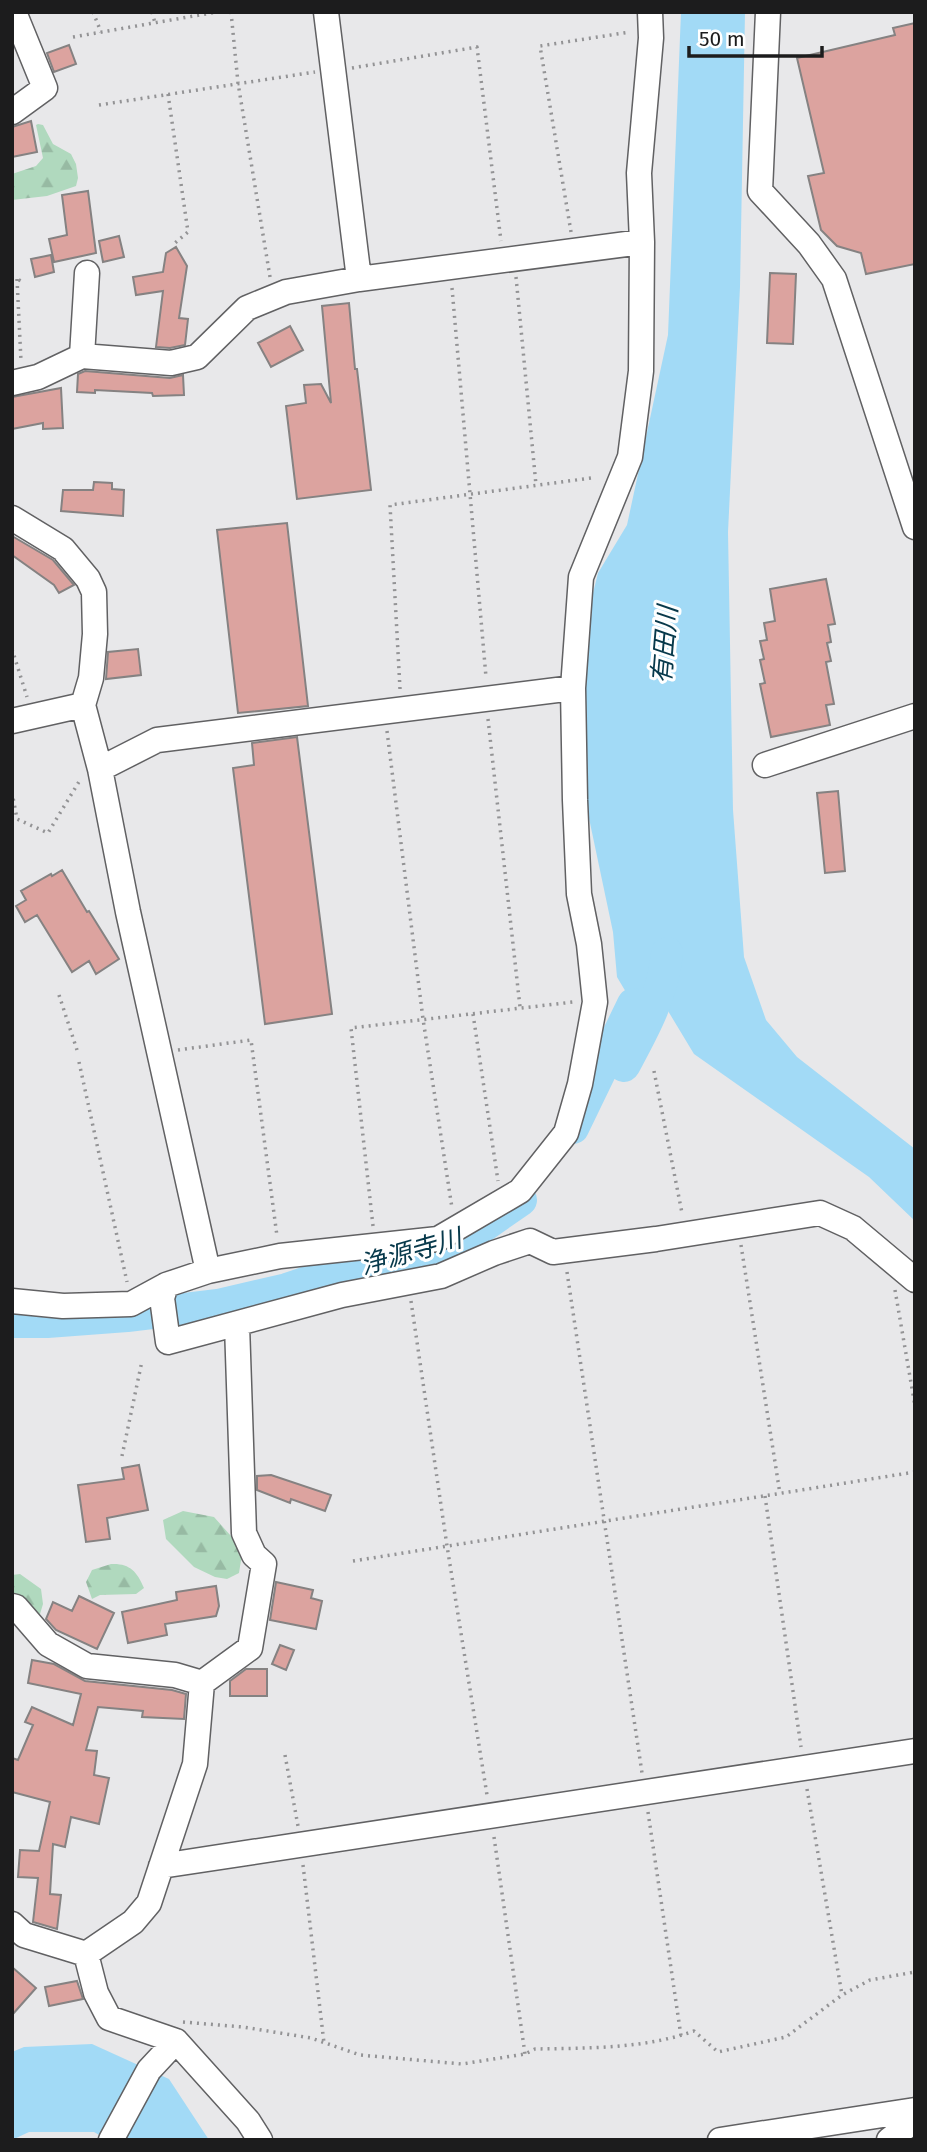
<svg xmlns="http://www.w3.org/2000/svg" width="927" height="2152" viewBox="0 0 927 2152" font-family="'Fira Sans','Noto Sans JP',sans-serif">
<defs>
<pattern id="forest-firs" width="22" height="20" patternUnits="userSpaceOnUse" patternTransform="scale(1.75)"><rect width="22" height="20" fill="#b0d9be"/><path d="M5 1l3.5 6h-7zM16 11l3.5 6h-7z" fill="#97baa3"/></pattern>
</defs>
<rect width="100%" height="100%" fill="#e8e8ea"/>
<path fill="url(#forest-firs)" d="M38,124L43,125L53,144L71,154L76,164L78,178L76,186L47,196L12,200V174L36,166L43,158L36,125Z
M183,1511L214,1517L231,1536L242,1554L239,1573L227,1579L215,1577L194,1567L166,1539L163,1520Z
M111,1564C129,1563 137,1571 144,1588L136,1594L100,1595L92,1599L86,1582L92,1570Z
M20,1574L41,1589L43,1604L40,1614L30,1612L12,1599V1575Z"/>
<path fill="#a2daf6" d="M681,12H745L740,287L728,532L733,810L744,957L766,1020L797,1057L915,1149V1221L869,1177L694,1054L659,996L645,994L633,1004L617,977L613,932L586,804L585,625L598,573L627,525L668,335Z
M92,2044L169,2079L209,2140H108L94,2132H29L12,2140V2052L24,2047Z"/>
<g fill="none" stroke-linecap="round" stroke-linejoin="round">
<path stroke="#a2daf6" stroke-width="32" d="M573,1128L633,1004L624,1066C644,1029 663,995 667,953
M12,1322H47L127,1316L218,1305L287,1289L322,1277L435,1249L465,1239L521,1200"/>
</g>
<path fill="#dca39f" stroke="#858282" stroke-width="2" d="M915,23V264L866,274L861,253L837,246L821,230L808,176L824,173L797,58L895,35L893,28Z
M69,45L76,64L54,72L47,53Z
M31,121L37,152L12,157V127Z
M88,191L96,253L54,262L49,239L67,235L62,195Z
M119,236L124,257L103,262L99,241Z
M176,247L187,266L179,318L188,319L185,345L170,348L156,347L163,291L136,295L133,277L163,272L166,253Z
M51,255L54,272L35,277L31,259Z
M770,273L796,274L793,344L767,343Z
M349,303L355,369H357L371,490L297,499L286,406L306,403L304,385L321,384L331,403L322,306Z
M290,326L303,350L271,367L258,343Z
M85,371L170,378L183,375L184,395L153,396L152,393L95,390V393L77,392L78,374Z
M61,388L63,428L43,429V423L12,429V397Z
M94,482L112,483V489L124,490L123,516L61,511L63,490H93Z
M287,523L308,706L238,713L217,530Z
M12,536L53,560L74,585L59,593L54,585L12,555Z
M826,579L835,624L828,625L831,642L827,643L831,661L826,662L834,704L826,705L830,725L771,737L760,684L765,683L760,660L764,659L760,641L767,640L764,623L775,621L770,589Z
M138,649L141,675L106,679L108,652Z
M297,737L332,1014L265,1024L233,768L254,765L252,743Z
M838,791L845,871L825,873L817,793Z
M62,870L87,912L89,911L119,959L96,974L89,961L72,972L37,915L25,922L16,906L26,900L21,891L51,874L52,876Z
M139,1465L148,1510L107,1518L110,1539L86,1542L78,1485L124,1479L122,1468Z
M271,1475L331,1495L325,1511L291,1499L290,1503L257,1490V1476Z
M276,1582L313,1590L311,1598L322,1601L316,1629L270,1620Z
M216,1586L219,1606L216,1616L165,1624L167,1635L128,1643L122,1612L177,1600L176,1592Z
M79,1596L114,1613L97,1649L56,1630L46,1619L53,1602L72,1611Z
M280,1645L294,1650L286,1670L272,1664Z
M32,1660L54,1664L85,1681L172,1690L186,1694L184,1719L142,1717L143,1711L98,1707L86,1750L97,1751L94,1775L109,1778L99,1824L71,1817L65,1847L53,1844L50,1894L61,1895L57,1929L33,1922L38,1878L18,1877L20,1850L39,1851L50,1802L12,1792V1758L18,1760L33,1725L25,1722L32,1707L73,1725L81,1694L28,1683Z
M246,1669H267V1696H230V1681Z
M12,1967L36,1988L12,2015Z
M77,1981L83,1999L49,2006L45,1987Z"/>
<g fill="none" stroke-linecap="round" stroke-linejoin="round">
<g stroke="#616163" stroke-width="27">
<path id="minor" d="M326,12L359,279
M768,12L760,191L809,244L834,279L915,527
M12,112L45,88L14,12
M82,356L87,273
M12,383L38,377L82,356L171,363L197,357L247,308L286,292L359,279L642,242
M12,518L63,549L88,579L94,592L95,634L91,678L83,705L100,769L128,912L208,1271
M12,721L83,705
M765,765L915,716
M100,769L157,740L573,688
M166,1285L162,1298L168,1342L342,1295L441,1276L494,1253L530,1241L553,1252L656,1239L820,1213L853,1228L915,1280
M12,1301L63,1306L131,1304L166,1285L208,1271L280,1256L438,1239L520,1191L566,1133L580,1084L595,1002L589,944L579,894L575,800L573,688L581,577L630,457L641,371L642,242L639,173L651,38L650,12
M12,1606L16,1607L48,1644L87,1666L175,1675L202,1683
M161,1866L915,1751
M12,1924L24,1935L86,1954
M86,1954L133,1922L149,1903L195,1764L202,1683L250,1648L264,1564L254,1555L244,1533L237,1325
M86,1954L96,1993L109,2018L176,2041L248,2121L260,2140
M111,2140L149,2070L176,2041
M720,2140L915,2110
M889,2140L915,2120"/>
</g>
<path stroke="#939395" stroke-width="3.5" stroke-dasharray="2 5" stroke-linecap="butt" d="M93,12L101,32
M152,12L155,23
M231,12L238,83L270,277
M73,37L217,12
M352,68L477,47L501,241
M168,94L188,232L175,243
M99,105L315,72
M571,232L540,46L630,32
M516,277L536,485
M12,279H17L25,283
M17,279L21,361
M452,288L486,677
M12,649L27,697
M400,689L390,505L591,478
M488,719L520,1007
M387,731L423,1019L452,1208
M12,792L17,819L48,833L80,780
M59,995L77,1050
M473,1014L498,1181
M178,1050L251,1040L277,1236
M79,1062L127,1282
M654,1071L682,1213
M373,1226L351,1028L573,1002
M741,1245L780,1494
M567,1272L642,1773
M895,1290L915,1406
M411,1301L447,1546L487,1795
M122,1456L142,1361
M765,1496L801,1747
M353,1561L915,1472
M285,1755L298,1826
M807,1789L842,1995
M648,1812L681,2036
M494,1837L525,2054
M303,1865L324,2043
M183,2022L243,2027L311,2038L360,2055L462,2064L525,2054L535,2049C587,2048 644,2049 694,2031L718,2052L786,2037L842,1995L870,1980L915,1972"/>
<use href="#minor" stroke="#fff" stroke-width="24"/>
</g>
<g text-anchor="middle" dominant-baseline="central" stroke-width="6" stroke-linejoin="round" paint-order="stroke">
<g font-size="26" font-style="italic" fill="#07394b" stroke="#fff">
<text transform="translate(665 645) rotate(-85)">有田川</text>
<text transform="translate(411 1252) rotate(-16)">浄源寺川</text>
</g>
</g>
<rect width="927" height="2152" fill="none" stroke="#1c1c1d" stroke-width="28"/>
<path d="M689 46v10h133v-10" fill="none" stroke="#1c1c1d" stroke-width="3.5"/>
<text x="699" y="46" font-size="21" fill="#1c1c1d" stroke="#ffffff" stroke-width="5" paint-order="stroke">50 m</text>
</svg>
